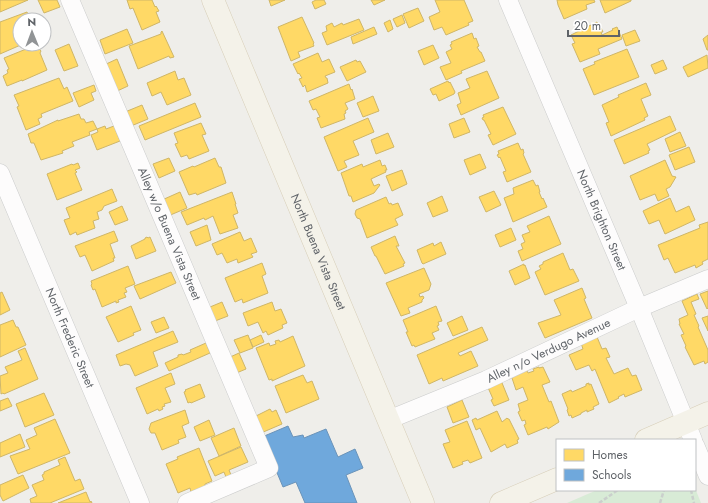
<svg xmlns="http://www.w3.org/2000/svg" width="708" height="503" viewBox="0 0 708 503" font-family="Jost,sans-serif">
<rect width="100%" height="100%" fill="#efeeea"/>
<path fill="#d8ebd6" d="M695,488L701,503H567L597,490H695Z"/>
<path fill="#ffd966" stroke="#cfb667" d="M0,0H28L0,12Z
M38,0H57L60,7L44,13Z
M127,0H152L155,7L156,6L159,11L156,12L160,22L142,30L133,8L130,9Z
M269,0H285L271,6Z
M316,0H324L326,4L315,9L312,2Z
M371,0H385L374,5Z
M435,0H464L473,21L468,23L469,25L446,35L442,27L434,30L429,17L440,12Z
M557,0H594L595,2L586,5L587,9L564,19L558,5Z
M600,0H631V1L605,13Z
M418,8L424,21L409,28L403,14Z
M27,12L30,20H20V44H23L0,54V22Z
M402,15L405,23L397,27L393,19Z
M302,17L314,43L313,44L314,46L298,52L300,57L291,61L278,27Z
M359,19L364,30L327,45L322,33L327,31L326,26L332,23L334,27L342,23L343,25Z
M390,20L393,29L388,32L384,23Z
M597,22L600,29L601,28L603,32H601L602,35L613,30L612,29L617,27L622,39L598,49L600,54L580,62L572,44L575,43L571,35Z
M374,27L377,34L353,44L351,37Z
M127,29L133,43L105,54L100,40Z
M635,30L640,41L626,46L622,35Z
M162,31L174,57L170,58L169,56L138,69L129,46L161,34V32Z
M472,33L474,39L476,38L479,46L477,47L480,52H481L485,61L461,71L462,73L446,80L440,67L451,63L446,52L452,49L450,45L452,44L451,42Z
M708,35V50H707L703,39Z
M69,44L78,66L64,71L55,50Z
M36,45L41,51L40,53L47,70L22,81V80L7,86L3,76L8,73L7,70L9,69L4,58Z
M433,45L439,58L424,65L418,51Z
M627,49L639,77L594,95L583,69L595,64L594,62Z
M318,53L322,62L329,59L335,72L325,76L326,78H327L328,83L307,92L305,85L303,87L299,79L302,78L299,73L298,74L293,64Z
M707,55L708,68L688,77L683,67Z
M117,59L128,86L115,92L104,65Z
M356,60L357,62L360,61L366,72L347,81L340,67Z
M663,60L667,69L655,74L651,65Z
M175,71L178,80L184,78L191,95L167,105L161,92L152,96L147,83Z
M487,71L499,98L461,115L457,105L461,103L458,93L470,88L466,79Z
M59,78L64,89L67,87L73,101L41,114L42,117L38,119L40,124L26,130L17,107L19,106L14,95Z
M448,81L449,83L450,82L455,92L454,94L439,101L436,94L433,95L430,89Z
M646,83L651,95L641,99L648,116L644,118L645,120L611,136L606,123L609,122L602,105L619,97L618,95Z
M349,84L351,90L352,89L355,99L345,103L348,109L345,111L346,113L344,114L345,119L321,128L317,118L320,117L316,109L313,110L309,101Z
M94,85L96,91L91,93L94,100L79,107L73,93Z
M373,96L379,111L363,117L357,103Z
M195,103L201,117L145,140L139,126Z
M142,105L148,119L131,126L125,112Z
M503,107L516,134L493,145L488,135L491,134L484,120H483L482,118L484,117L483,115Z
M79,114L81,119H84L86,123L93,121L97,129L89,132L90,135L72,142L74,146L62,151L63,153L41,160L34,143H31L28,134L58,120V121Z
M670,116L676,130L647,144L650,150L648,151L649,153L624,164L614,140Z
M368,118L374,132L353,141L359,155L344,161L347,167L338,171L324,137Z
M464,118L470,132L454,138L449,124Z
M201,123L206,134L202,135L209,151L189,159L187,155L181,157L175,144L178,143L174,133Z
M105,126L106,129L114,126L120,141L97,150L91,135L98,132L97,129Z
M680,132L686,146L670,152L665,139Z
M388,133L394,147L376,154L371,140Z
M518,143L521,150L523,149L524,153L523,154L531,172L507,182L503,172L506,171L500,157L499,158L497,155L499,154L498,151Z
M689,147L695,162L675,170L669,155Z
M480,154L486,168L470,175L464,160Z
M169,158L175,171L159,178L153,164Z
M215,158L219,167H221L226,183L197,195L196,193L189,195L179,172L193,166L194,167Z
M380,160L382,166L385,165L387,170H385L386,172L371,179L374,186L379,184L380,185L374,193L353,202L351,196H349L341,173L362,164L363,167Z
M665,160L672,176L676,177L670,187L666,189L669,196L658,201L655,194L640,200L630,176Z
M78,163L80,168L75,170L77,172L75,173L82,190L57,200L47,174L72,164L73,165Z
M402,170L407,184L392,191L386,176Z
M533,180L536,186L538,185L540,192H539L542,199L543,198L547,207L513,222L504,198L514,194L513,188Z
M112,189L117,201L104,206L102,210L97,212L99,219L93,221L95,228L77,235L76,232L70,235L64,220L70,218L66,208Z
M494,191L501,205L486,212L479,197Z
M180,192L187,208L168,216L162,200Z
M232,192L236,204H235L238,213L233,215L238,228L220,234L213,216L205,220L204,218L187,225L181,212Z
M442,196L448,211L433,217L427,203Z
M386,197L389,204L391,203L392,205L398,203L403,215L395,219L398,225L367,238L360,219L357,218L355,214L356,210Z
M670,198L676,212L689,206L695,220L665,234L659,220L649,224L643,211Z
M122,206L128,220L115,225L109,212Z
M549,216L561,244L522,261L518,251L523,249L521,244L525,242L522,235L530,232L527,226Z
M708,222V259L702,262L703,264L696,268L695,265L675,273L668,258L664,260L658,245L700,228L699,225Z
M207,225L211,240L196,246L190,232Z
M511,228L516,240L500,247L495,235Z
M114,231L118,241L110,244L115,258H113L114,261L92,271L85,255L80,257L75,246Z
M240,232L244,241L251,238L257,252L251,254L253,257L238,263L237,259L227,263L222,253L217,255L212,244Z
M395,236L399,246H396L405,263L403,264L404,266L385,274L376,256H375L371,247Z
M147,237L148,238L150,237L156,251L136,259L131,246L145,239V238Z
M441,242L446,254L423,264L422,263L417,250L433,243L434,246Z
M563,253L570,270L573,269L579,281L545,295L535,272L541,269L539,266L543,264V262Z
M262,263L266,274L262,276L268,293L243,303L242,299L235,302L225,278Z
M524,264V266L525,265L530,278L515,285L509,271Z
M128,266L135,284L125,288L127,292L124,293L126,297L118,300L119,302L116,303V301L102,307L95,289L93,290L91,285L92,284L91,281Z
M424,268L431,284L429,290L419,294L420,297L423,296L424,298L422,300V302L408,308L410,313L401,316L386,283Z
M171,272L176,283L140,299L134,286Z
M582,288L586,298L584,299L592,318L545,338L538,323L561,315L554,300Z
M708,291V308L707,309L700,294Z
M2,292L10,310L0,315V293Z
M697,294L699,299L691,302L696,314L694,315L699,326L698,327L708,350V362L705,364L704,361L694,365L685,347L686,346L681,335L684,334L679,324H680L679,319L688,315L682,301Z
M222,302L228,316L215,321L210,307Z
M272,302L275,311L281,309L287,323L282,325L283,328L268,335L266,331L263,333L258,322L248,326L243,313Z
M131,306L141,330L133,333L134,335L118,342L106,317Z
M436,306L442,321L438,322L439,325L437,326L439,330L432,333L435,339L415,347L414,345L412,346L406,332H408L403,320Z
M462,316L468,330L453,336L447,323Z
M708,316V331L702,318Z
M164,317L169,328L156,333L151,322Z
M13,320L16,327H18L26,345L0,357V325Z
M482,327L488,340L458,353L460,356L471,351L478,366L443,381L442,378L429,384L417,355Z
M173,331L178,342L153,352L158,366L135,376L130,365L126,364L120,366L116,355Z
M248,335L253,348L240,353L234,340Z
M261,335L264,342L253,347L250,340Z
M293,336L305,366L272,381V379L269,380L256,348L269,343L270,346L276,344L275,341L279,340L280,342Z
M597,337L602,349L606,348L610,357L606,358L614,374L628,368L632,376L636,375L642,390L625,397L624,394L618,397L619,398L609,403L595,369L592,371L589,365L576,370L569,355L583,349L581,343Z
M206,343L210,353L169,371L165,363L178,357V355L182,354L183,355L191,352L190,350Z
M25,348L38,379L4,394L3,393L1,394L0,376L8,373L5,367L22,360L18,351Z
M239,353L246,369L234,374L228,358Z
M539,367V368L543,367L550,382L542,385L549,402L551,401L559,422L548,429L547,427L528,435L524,425L526,424L525,420L522,421L518,412L520,411L518,404L528,400L523,387L516,390L511,375L526,369L528,373L534,371L533,369Z
M171,373L175,384L165,388L171,402L164,404L165,406L162,407L163,409L159,411L158,409L147,414L136,388Z
M303,375L307,383L312,381L319,399L286,413L275,386Z
M500,378L509,400L494,406L491,400L493,399L486,383Z
M589,383V385L591,384L599,404L593,407L594,409L587,412V410L581,413V414L572,418L571,415L569,416L567,410L568,409L562,394L571,390L572,392L586,386V384Z
M200,384L205,397L191,403L190,402L188,403L184,392L186,391L185,390Z
M44,393L54,415L25,427L16,404Z
M8,398L12,406L0,411V401Z
M462,400L469,417L453,423L447,407Z
M270,409L272,412L276,410L282,424L261,433L254,417Z
M185,410L189,423L182,426L186,437L178,440L179,443L162,450L155,433H151L149,429L151,423Z
M497,411L502,422L507,418L508,419H509L519,439L517,440L518,443L507,448L505,444L491,452L480,428L476,430L472,420L476,418L477,420Z
M55,419L70,453L18,474L10,456L30,449L26,440L37,435L34,428Z
M209,420L215,435L200,441L194,427Z
M467,421L482,458L470,463L468,460L462,462L463,464L453,468L443,444L450,442L445,430Z
M234,428L241,446L219,456L211,438Z
M20,434L25,447L0,457V443Z
M241,447L248,462L229,470L231,475L226,477L224,472L215,476L208,461Z
M199,448L212,481L205,484V486L191,492L190,488L178,493L166,464L178,459L177,457Z
M65,457L75,481L80,479L84,489L50,503H31L30,499L37,496L32,485L44,480L42,475L44,474V472L60,465L58,460Z
M23,475L29,488L3,501L0,495V485Z
M86,492L90,502L91,501L92,503H58Z"/>
<path fill="#6fa8dc" stroke="#6a93b9" d="M288,426L293,437L303,435L304,438L326,429L338,457L355,449L363,468L346,475L357,503H305L296,482L283,487L262,437Z"/>
<g fill="none" stroke-linecap="round" stroke-linejoin="round">
<g stroke="#cbcccc" stroke-width="19">
<g id="minor">
<path id="s1" d="M70,0L269,468L187,503"/>
<path id="s2" d="M508,0L639,308L693,440"/>
<path id="s3" d="M0,173L140,503"/>
<path id="s4" d="M388,420L486,380L639,308L708,279"/>
<path d="M695,445L708,476"/>
</g>
</g>
<g stroke="#d7ceb8" stroke-width="23">
<g id="major">
<path id="s5" d="M213,0L423,503"/>
<path d="M646,440L708,413"/>
<path d="M501,503L557,479"/>
</g>
</g>
<path stroke="#cacfcc" stroke-width="2.5" stroke-dasharray="4 2" stroke-linecap="butt" d="M691,490L694,503
M599,503L618,490
M660,503L664,490"/>
<use href="#minor" stroke="#fdfcfc" stroke-width="18"/>
<use href="#major" stroke="#f4f2e9" stroke-width="22"/>
</g>
<g text-anchor="middle" dominant-baseline="central" stroke-width="4" stroke-linejoin="round" paint-order="stroke">
<g font-size="12" fill="#5f6368" stroke="#fff">
<text stroke="none"><textPath href="#s2" startOffset="239">North Brighton Street</textPath></text>
<text stroke="none"><textPath href="#s1" startOffset="254">Alley w/o Buena Vista Street</textPath></text>
<text stroke="none"><textPath href="#s5" startOffset="273">North Buena Vista Street</textPath></text>
<text stroke="none"><textPath href="#s3" startOffset="179">North Frederic Street</textPath></text>
<text stroke="none"><textPath href="#s4" startOffset="175">Alley n/o Verdugo Avenue</textPath></text>
</g>
</g>
<rect x="556" y="439" width="140" height="52" fill="#ffffff" stroke="#bfc1c3"/>
<rect x="564" y="449" width="20" height="12" fill="#ffd966" stroke="#bfc1c3"/>
<text x="592" y="459" font-size="12" fill="#5f6368">Homes</text>
<rect x="564" y="469" width="20" height="12" fill="#6fa8dc" stroke="#bfc1c3"/>
<text x="592" y="479" font-size="12" fill="#5f6368">Schools</text>
<g transform="translate(32 32) rotate(359)"><circle r="19" fill="#ffffff" stroke="#bfc1c3"/>
<path d="M0-3L7 15L0 10L-7 15Z" fill="#919496"/>
<text y="-6" font-size="11" font-weight="bold" text-anchor="middle" fill="#5f6368">N</text>
</g>
<path d="M568 30v6h51v-6" fill="none" stroke="#5f6368" stroke-width="2"/>
<text x="574" y="30" font-size="12" fill="#5f6368" stroke="#ffffff" stroke-width="3" paint-order="stroke">20 m</text>
</svg>
